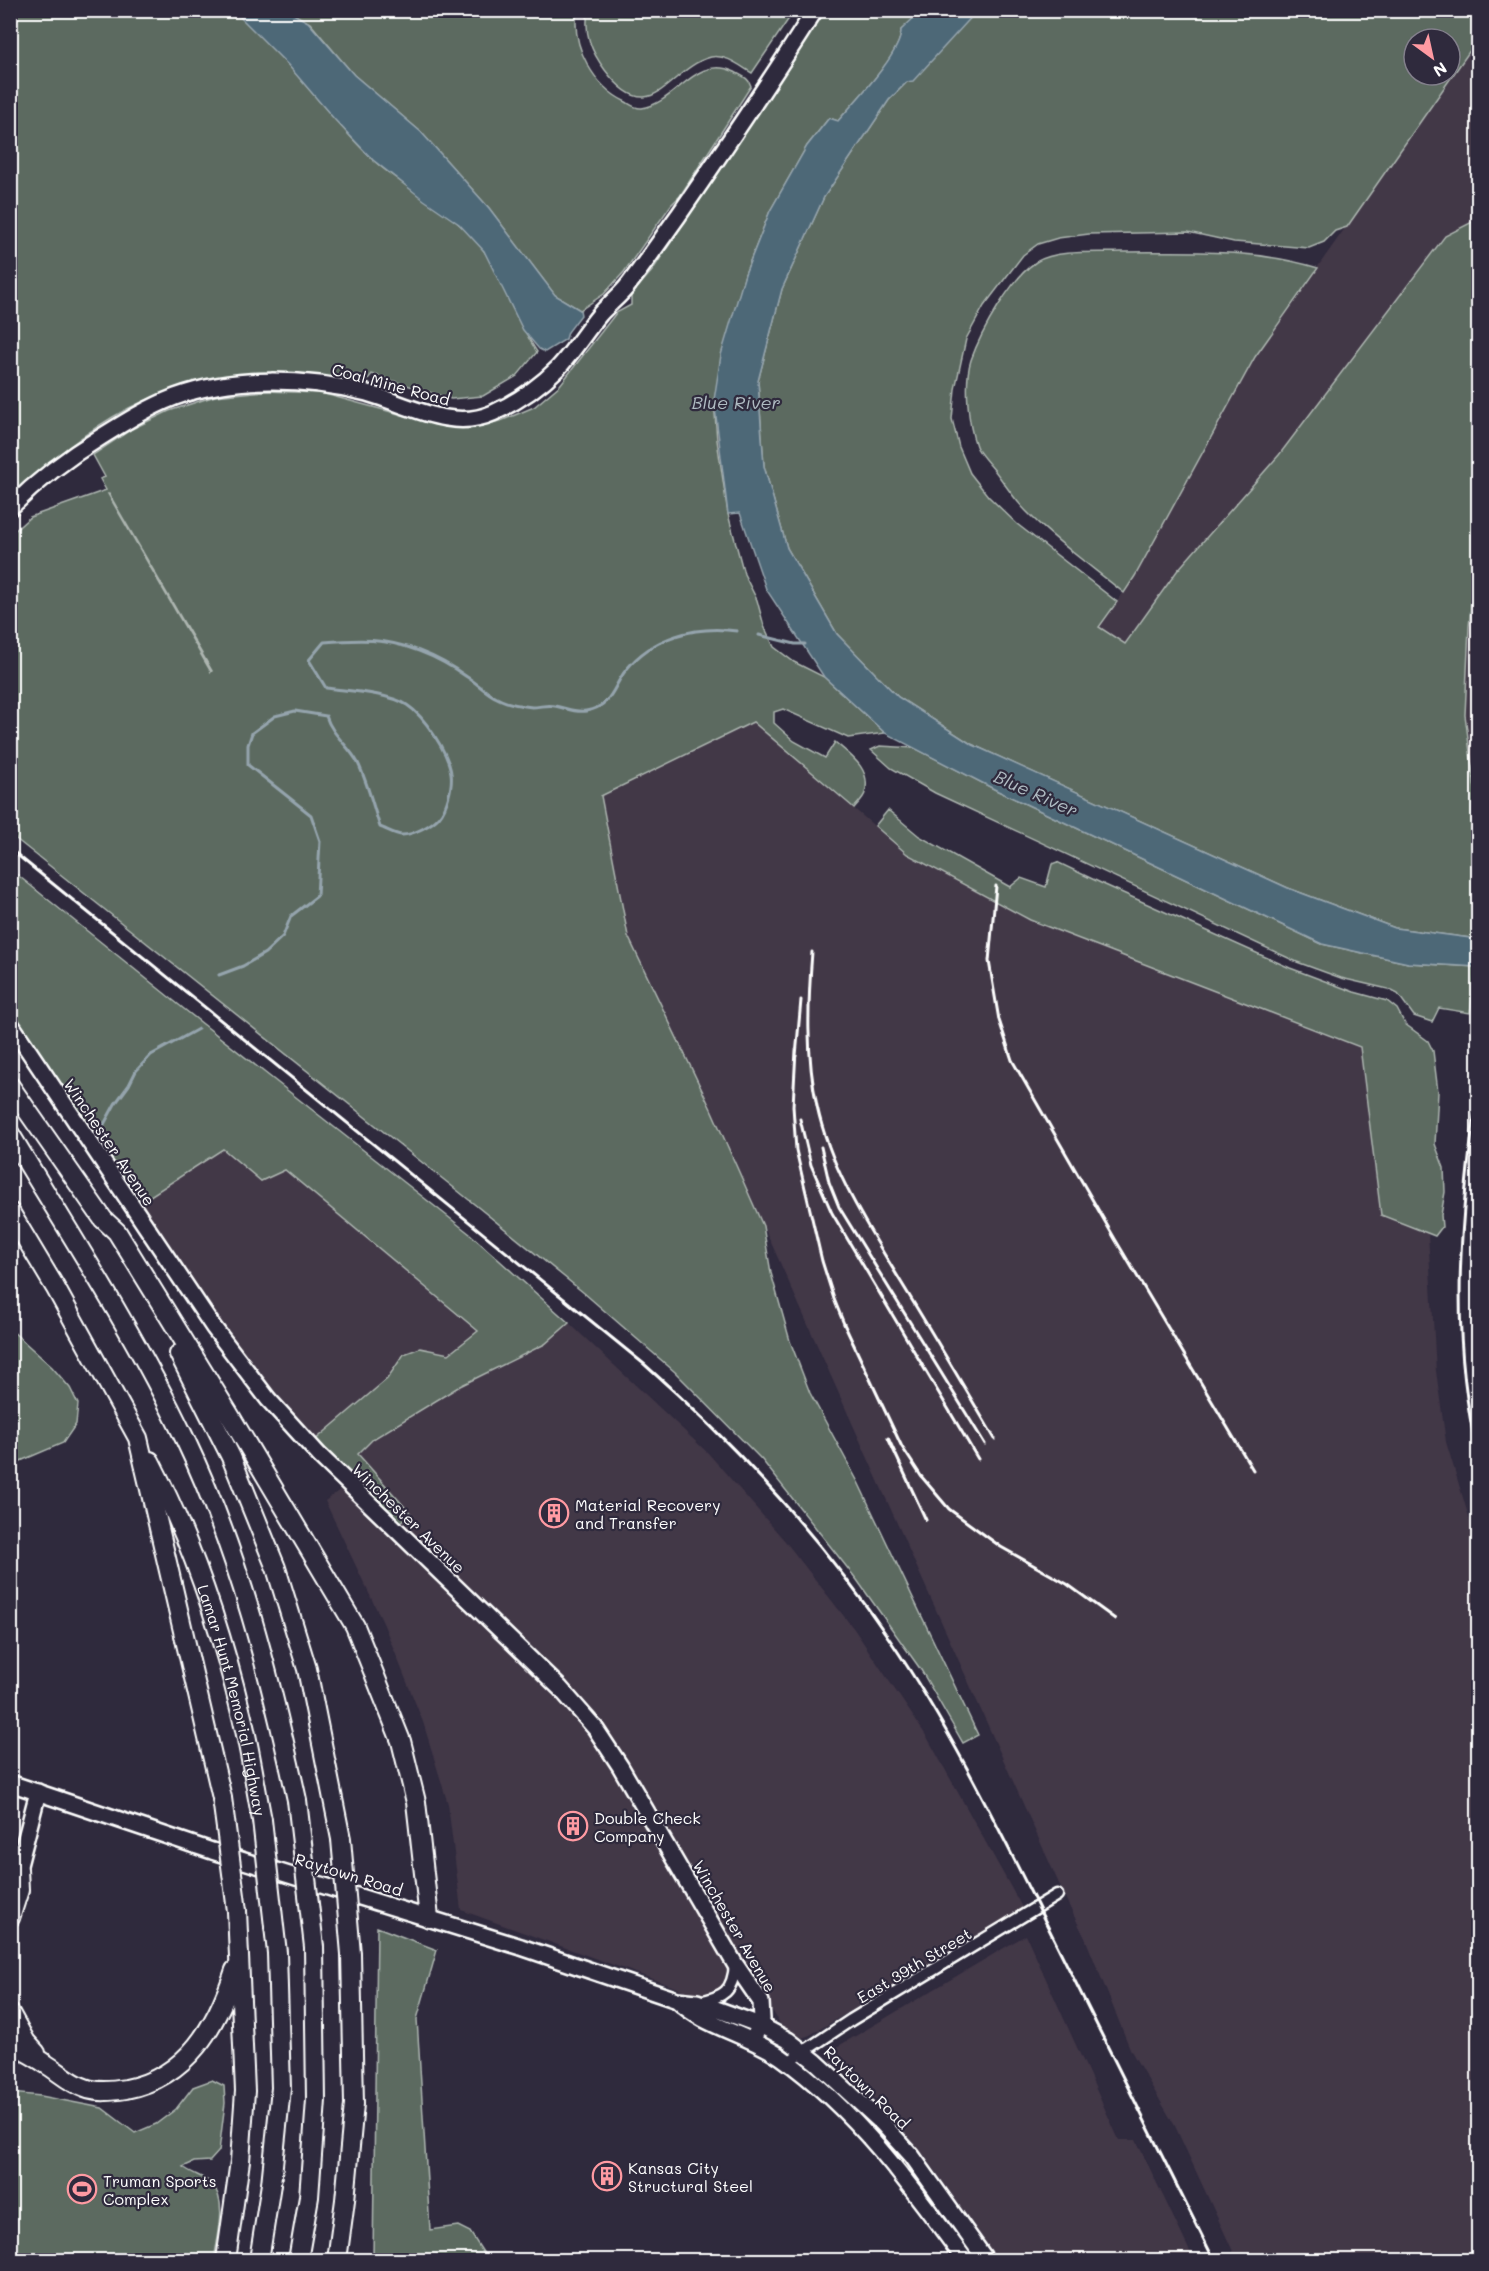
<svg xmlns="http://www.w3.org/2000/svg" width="1489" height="2271" viewBox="0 0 1489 2271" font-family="Mali,sans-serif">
<rect width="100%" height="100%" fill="#2f2a3d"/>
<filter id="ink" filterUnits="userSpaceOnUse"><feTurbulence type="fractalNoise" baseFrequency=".0167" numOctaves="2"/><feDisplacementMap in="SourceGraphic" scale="12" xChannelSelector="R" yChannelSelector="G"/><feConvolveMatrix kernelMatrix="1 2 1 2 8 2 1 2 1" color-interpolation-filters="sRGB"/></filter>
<g filter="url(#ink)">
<path fill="#423747" d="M1478,39V221L1476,220L1445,236L1279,455L1177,571L1125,645L1099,627L1135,576L1255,356Z
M1478,538V812L1465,715L1469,627Z
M753,722L907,854L1030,920L1360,1047L1381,1215L1428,1233L1436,1371L1446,1442L1478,1547V2260H1237L1175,2126L1131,2051L1085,1938L1069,1906L711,1109L628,936L601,796Z
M223,1149L261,1181L284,1170L478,1332L449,1354L420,1348L404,1354L387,1379L314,1441L278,1401L237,1348L138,1204Z
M569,1323L708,1453L785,1541L854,1629L927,1737L1023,1909L810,2035L799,2039L785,2032L617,1749L569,1687L397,1525L410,1514L357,1455L373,1439L460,1386L545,1344Z
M341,1489L522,1661L568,1710L603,1754L728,1965L727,1976L721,1988L709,1993L694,1994L461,1910L448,1804L423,1722L384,1625L325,1501Z
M1026,1935L1119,2140H1136L1194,2260H998L924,2155L892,2118L855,2077L831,2062L830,2051Z"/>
<path fill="#5b6b61" stroke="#adb5b0" stroke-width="1.5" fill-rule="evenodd" d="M10,11H237L242,18C258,34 275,50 290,67C317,98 342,130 372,159C405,190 460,215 484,251C505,283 516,320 537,352L517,376L483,396L451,399L372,374L364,384C290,370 215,372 144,401C95,422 49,461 11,497Z
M288,11H577C571,46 594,87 626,102C631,105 636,109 642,108C678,102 695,53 735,72C742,76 749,78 751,86L680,196L671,205L624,272L604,294L580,310L555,295L489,208L421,132L354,75L310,23Z
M588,11V10L794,11L752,73C740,66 726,54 711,57C667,68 653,133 605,70C591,51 584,34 588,11Z
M823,11H922L901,30C902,54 854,102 838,121L829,118L807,146L770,211L745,274L714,400L717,440L728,514L744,574L757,600L764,626L774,647L794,662L824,677L885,733L848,738L783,709L774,712V723L794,741L825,758L835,742C850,755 872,769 865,793C864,798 857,804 854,808L753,722L601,796L628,936L711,1109L763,1226L771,1273L790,1341L810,1393L858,1482L978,1735L963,1743L921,1670L857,1580L762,1460L675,1372L584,1293L458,1191L11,835L10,535L30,517L106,490L100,479L105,477L93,455L132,429L169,411L215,396L266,391L321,393L447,427L470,429L503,420L534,407L560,385L616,313L631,305V295L652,271ZM108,494H109L212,671L211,672Z
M977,11H1478V39L1347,227L1335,231L1324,242L1309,248L1234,242L1188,232L1089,234L1058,238L1038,244L1023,255L984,306L966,339L955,389L952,419L959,447L970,473L988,496L1017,524L1117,602L1099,627L1125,644L1177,571L1279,455L1445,236L1476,220L1478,221V538L1469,627L1465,715L1478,812V939L1395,928L1288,888L971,744L898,697L837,634L787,548L764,466L758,381L782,289L824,197L889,100ZM1414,39H1450V75H1414Z
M1121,252C1187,252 1254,248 1318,268L1255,357L1135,576L1124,593C1091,566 1055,541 1026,511C1014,499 1005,484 995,471C989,463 979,454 976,446C968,424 964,382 971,360C981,332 1011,278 1036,262C1057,249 1097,253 1121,252Z
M880,746L915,748L998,791L1322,944L1408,963L1476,967L1470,1013L1439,1008L1432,1022L1414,1016L1398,994L1388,989L1341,978L1297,962L935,793L891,768L871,750Z
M888,810L919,836L1010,887L1021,878L1046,887L1052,864L1057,862L1105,885L1290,968L1354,992L1387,1001L1397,1009L1405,1024L1428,1041L1433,1051L1438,1092L1435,1144L1444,1168L1445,1192L1441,1215L1442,1227L1435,1236L1381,1215L1360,1047L1030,920L907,854L875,826Z
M10,869L189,1013L470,1234L569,1323L545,1344L460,1386L373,1439L358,1454L411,1514L397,1525L314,1441L387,1379L404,1354L420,1348L449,1354L478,1331L285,1170L261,1181L223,1149L138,1204L11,1012Z
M11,1330L52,1367L70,1388L78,1404L76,1424L63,1443L11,1465Z
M377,1927L437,1950L417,2019L430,2230L458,2226L470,2232L488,2260H373Z
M212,2080L224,2086L225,2103L219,2151L210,2161L194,2162L183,2167C191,2173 206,2178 211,2183C229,2201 217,2239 214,2260H11V2093L41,2096L102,2108L135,2133L156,2124L176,2109L193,2087Z"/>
<path fill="#4e6777" stroke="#95a4ad" stroke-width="1.5" d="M922,10L977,11L913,81L907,82L889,100L824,197L782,289L758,381L764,466L787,548L837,634L898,697L971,744L1288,888L1395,928L1478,939V967L1408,963L1322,944L998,791L885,733L824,677L766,589L740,513L728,514L714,400L721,355L745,274L770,211L807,146L829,118L838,121C854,102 902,53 901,30Z
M237,11H288L308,22L354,75L421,132L489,208L555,295L580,310L581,315L568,332L566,339L545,352L539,349L523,330L484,251L459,224L424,200L373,160L335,120L288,65L241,18Z"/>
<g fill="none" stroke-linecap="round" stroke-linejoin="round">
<path stroke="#95a4ad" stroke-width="3" d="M759,635L795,644H805
M219,975L243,966L265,953L283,936L291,916L317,896L320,841L311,815L248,765V745L252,733L275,716L295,711L326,716C332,735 349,746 358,763C368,784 373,806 380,827C386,829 396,835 402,835C413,835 432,825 439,817C447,808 453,785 451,773C448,752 424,716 407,705C389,693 347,691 326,688L309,660L324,642C359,639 386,638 419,651C435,657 453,667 467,677C477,683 486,693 497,698C506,703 522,706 532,707C540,707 548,704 555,706C566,708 575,713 586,711C612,707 613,686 626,670C652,637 696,625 737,631
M102,1128L115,1104L129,1085L136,1071L151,1055L198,1029"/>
<g stroke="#fff" stroke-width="15">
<path id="street" d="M699,2002C724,1997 733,1991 735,1965
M788,2062L851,2020L1057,1895"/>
</g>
<g stroke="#fff" stroke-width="20">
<path id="secondary" d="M10,508C38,480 68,457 101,437C125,422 149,407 175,397C235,375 306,378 367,393C407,404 451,432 493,413C517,402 540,386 558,368C573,352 585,332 600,314C609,304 621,295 629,284C646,262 662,238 678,216C725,148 771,80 815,10
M10,1023L214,1328L268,1399L319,1455L560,1688L595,1728L620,1766L735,1964L761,2002L762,2019L753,2040
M10,1783L212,1851L521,1947L677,2000L697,2002L760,2025L788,2040L816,2062L882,2123L912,2156L986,2260
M18,1869L38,1792
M677,2000C704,2027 749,2034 781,2057C857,2111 911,2186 965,2260"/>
</g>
<g stroke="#fff" stroke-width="22">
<g id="highway">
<path d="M10,1086L103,1219L117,1232L229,1414L355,1626L401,1741L416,1802L429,1918"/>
<path d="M10,1134C70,1234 134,1332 184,1437C239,1552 270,1676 297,1800"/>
<path d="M10,1212L55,1287L138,1438L222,1798"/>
<path d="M179,1354L231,1457L276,1568L307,1669L341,1839"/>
<path id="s1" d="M150,1461C191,1540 220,1626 241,1713C250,1748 255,1785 262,1820"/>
<path d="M10,1918L19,1890L18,1869"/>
<path d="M10,2013L26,2042L36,2053"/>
<path d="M10,2043C22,2050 35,2056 46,2064C59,2072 70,2083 85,2088C97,2093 113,2091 126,2089C188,2077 217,2025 235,1970"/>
<path d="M226,2260L240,2161L245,2091L237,1911"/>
<path d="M259,2260L271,2184L281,2088L277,1953"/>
<path d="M298,2260L309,2197L316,2100L314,1947"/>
<path d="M337,2260L345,2200L354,2104L351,1954"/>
</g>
</g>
<use href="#street" stroke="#2f2a3d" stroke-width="10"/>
<use href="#secondary" stroke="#2f2a3d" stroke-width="15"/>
<use href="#highway" stroke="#2f2a3d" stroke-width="18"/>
<path stroke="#fff" stroke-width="3" d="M10,849L644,1364C737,1446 821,1538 890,1640C951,1730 998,1827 1046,1923C1102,2036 1158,2148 1214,2260
M996,886L989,961L999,1020L1012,1060L1115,1239L1253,1470
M812,952C808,1003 806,1056 817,1106C831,1171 868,1227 901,1282C933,1334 964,1387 995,1439
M796,1050L793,1106L796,1150L822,1261L834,1299L844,1324L902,1447L921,1476L949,1509L1001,1547L1067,1584L1115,1619
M796,1056L801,1000
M1478,1087C1461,1209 1448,1334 1478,1455
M800,1119L811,1165L832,1213L978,1459
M821,1147L829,1182L839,1207L985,1444
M888,1438L926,1520"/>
<g stroke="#fff" stroke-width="22" stroke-linecap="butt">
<path id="highway-bridge" d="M222,1798L237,1911
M297,1800L314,1947
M262,1820L277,1953
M341,1839L351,1954"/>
</g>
<use href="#highway-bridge" stroke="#2f2a3d" stroke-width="18"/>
</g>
</g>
<defs>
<g id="building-ring" transform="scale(1.5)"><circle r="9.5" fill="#2f2a3d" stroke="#ff9aa2" stroke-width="1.5"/><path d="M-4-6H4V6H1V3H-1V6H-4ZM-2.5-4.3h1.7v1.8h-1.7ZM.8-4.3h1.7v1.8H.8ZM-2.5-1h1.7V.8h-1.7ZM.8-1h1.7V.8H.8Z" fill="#ff9aa2"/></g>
<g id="stadium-ring" transform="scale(1.5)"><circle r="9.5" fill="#2f2a3d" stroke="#ff9aa2" stroke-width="1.5"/><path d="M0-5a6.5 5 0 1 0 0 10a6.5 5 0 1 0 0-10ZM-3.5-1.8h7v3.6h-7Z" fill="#ff9aa2"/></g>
</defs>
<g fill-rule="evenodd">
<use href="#building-ring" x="554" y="1513"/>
<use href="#building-ring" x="573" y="1826"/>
<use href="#building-ring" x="607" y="2176"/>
<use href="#stadium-ring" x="82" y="2189"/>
</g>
<g text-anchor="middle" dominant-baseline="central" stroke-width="4.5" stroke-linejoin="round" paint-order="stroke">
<g font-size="16" fill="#fff" stroke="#2f2a3d">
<text transform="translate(391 384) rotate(15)">Coal Mine Road</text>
<text transform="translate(110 1142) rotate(56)">Winchester Avenue</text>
<text transform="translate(409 1518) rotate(44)">Winchester Avenue</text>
<text stroke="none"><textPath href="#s1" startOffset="254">Lamar Hunt Memorial Highway</textPath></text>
<text transform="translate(349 1874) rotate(17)">Raytown Road</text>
<text transform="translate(735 1926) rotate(60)">Winchester Avenue</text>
<text transform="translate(914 1965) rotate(-31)">East 39th Street</text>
<text transform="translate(867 2087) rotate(44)">Raytown Road</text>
</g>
<g font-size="16" fill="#fff" stroke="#2f2a3d" text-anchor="start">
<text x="575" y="1504">Material Recovery<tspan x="575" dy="18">and Transfer</tspan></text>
<text x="594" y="1817">Double Check<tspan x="594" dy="18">Company</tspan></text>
<text x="628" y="2167">Kansas City<tspan x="628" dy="18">Structural Steel</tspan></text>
<text x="103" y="2180">Truman Sports<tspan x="103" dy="18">Complex</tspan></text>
</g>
<g font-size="18" font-style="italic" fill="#afbbc2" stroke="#2f2a3d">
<text x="736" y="402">Blue River</text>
<text transform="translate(1036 793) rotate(24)">Blue River</text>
</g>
</g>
<rect width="1489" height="2271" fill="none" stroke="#2f2a3d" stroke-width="36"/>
<rect x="18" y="18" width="1453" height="2235" fill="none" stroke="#fff" stroke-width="2" filter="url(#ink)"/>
<g transform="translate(1432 57) rotate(147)"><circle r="28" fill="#2f2a3d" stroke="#827f8b" stroke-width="1.5"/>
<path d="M0-4.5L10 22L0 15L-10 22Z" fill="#ff9aa2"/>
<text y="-9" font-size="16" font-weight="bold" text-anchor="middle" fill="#ffffff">N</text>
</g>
</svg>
